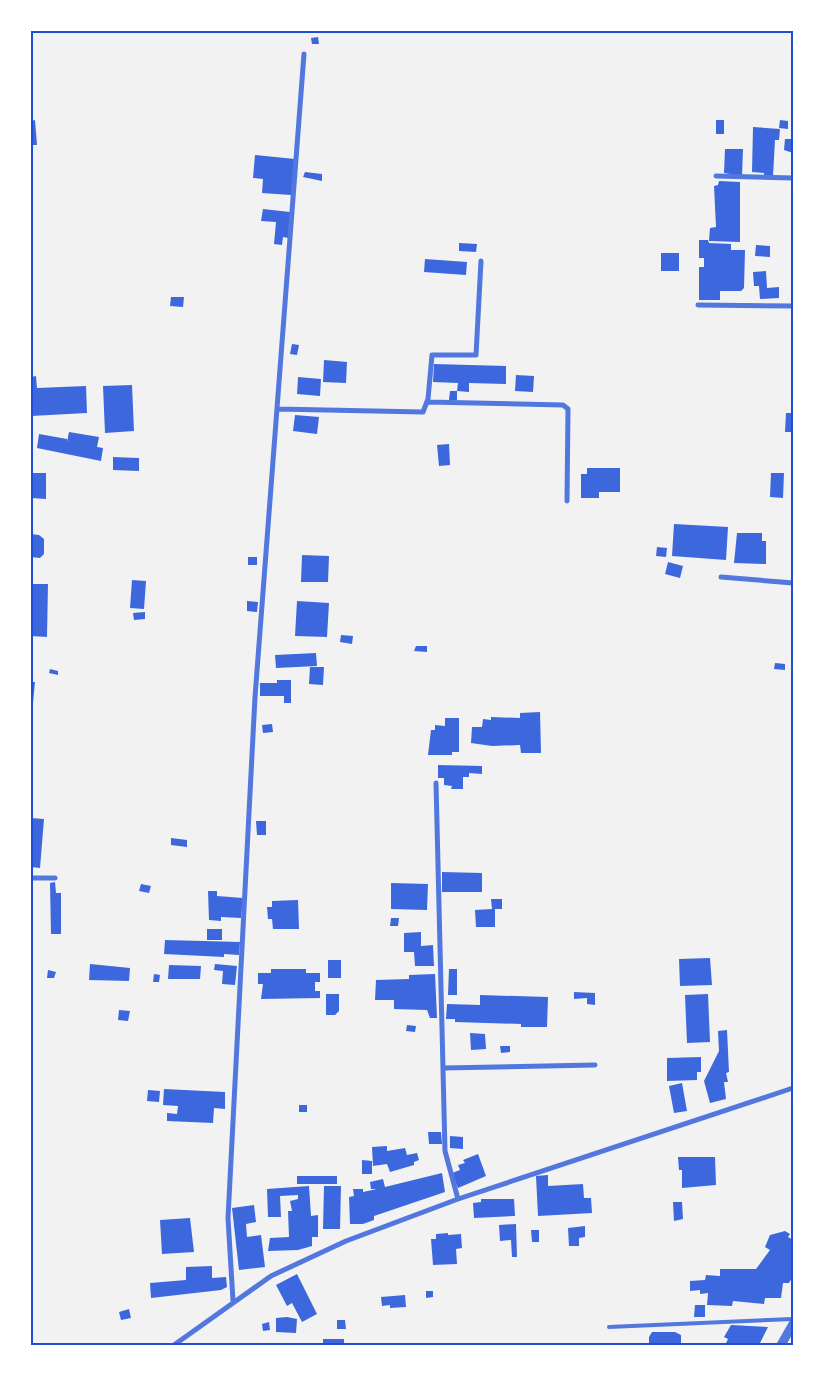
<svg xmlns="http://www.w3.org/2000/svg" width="824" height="1376" viewBox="0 0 824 1376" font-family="Inter,sans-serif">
<rect width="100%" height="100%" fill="#f2f2f2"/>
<path fill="#3d67dc" d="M318,37L319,44H312L311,38Z
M35,120L37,145H31V121Z
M716,120H724V134H716Z
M780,120L788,121V129L779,128Z
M753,127L780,129L779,140H775L773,176H764V173L752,172Z
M785,139H793V153L784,150Z
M725,149H743L742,176L724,173Z
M255,155L295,159L291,195L262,193L263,179L253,178Z
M305,172L322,174V181L303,177Z
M719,181L740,182V242L709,241L710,228L716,227L714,186L718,185Z
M263,209L290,212L288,238L283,237L282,245L274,244L276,222L261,221Z
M699,240H708L709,243L731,244V250H745L744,288L741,291H720V300H699V267H704V258H699Z
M459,243L477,244L476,252L459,251Z
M756,245L770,246V257L755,256Z
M661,253H679V271H661Z
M425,259L467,262L466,275L424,272Z
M766,271L767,288L779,287V298L760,299L759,286H754L753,272Z
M171,297H184L183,307L170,306Z
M292,344L299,345L297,355L290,354Z
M324,360L347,362L346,383L323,382Z
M434,364L506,366V384L469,383V392L457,391V400H449L450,391H457L458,383L433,382Z
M516,375L534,376L533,392L515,391Z
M36,376L37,388L86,386L87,413L31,416V377Z
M298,377L321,379L320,396L297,394Z
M132,385L134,431L105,433L103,386Z
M786,413H793V432H785Z
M295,415L319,417L317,434L293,431Z
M69,432L99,437L97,447L103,448L101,461L37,448L39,434L67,439V442Z
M449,444L450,465L439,466L437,445Z
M113,457L139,458V471L113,470Z
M587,468H620V492H599V498H581V474H587Z
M31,473H46V499L31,498Z
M771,473H784L783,498L770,497Z
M674,524L728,527L726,560L672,556Z
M737,533H762V541H766V564L734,563Z
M31,534L39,535L44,539V554L40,558L31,557Z
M657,547L667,548L666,557L656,556Z
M302,555L329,556L328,582H301Z
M248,557H257V565H248Z
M668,562L683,566L680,578L665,574Z
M132,580L146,581L144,609L130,608Z
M31,584H48L47,637L31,636Z
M247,601L258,602L257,612L247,611Z
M297,601L329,603L327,637L295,636Z
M145,612V619L134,620L133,613Z
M341,635L353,636L352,644L340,642Z
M416,646H427V652L414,651Z
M316,653L317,666L276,668L275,655Z
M775,663L785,664V670L774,669Z
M310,667H324L323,685L309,684Z
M50,669L58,671V675L49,673Z
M277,680H291V703H284V696H260V683H277Z
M31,682H35L33,703H31Z
M540,712L541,753H521L520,745L492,746L471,743L472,727H482L483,719L491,720V717L520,718V713Z
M445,718H459V752H452V755H428L431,730H435V725L445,726Z
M272,724L273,732L263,733L262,725Z
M438,765L482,766V774L469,773V777H463V789H451L452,786L444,785V778H438Z
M31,818L44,819L40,868L31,867Z
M256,821H266V835H257Z
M171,838L187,840V847L171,845Z
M442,872L482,873V892H442Z
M55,882L56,893H61V934H51L50,883Z
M391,883L428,884L427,910L391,909Z
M141,884L151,886L149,893L139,891Z
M208,891H217V896L243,898L241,918L221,917V921L209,920Z
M491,899H502V909H495V927H476L475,910L492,909Z
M298,900L299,929H273L272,919H268L267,907H272V901Z
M391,918H399L398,926H390Z
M207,929H222V940H207Z
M421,932V946L433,945L434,966H415L414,952H404V933Z
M165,940L240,942L239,955L224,954V957L164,954Z
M710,958L712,985L680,986L679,959Z
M328,960H341V978H328Z
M90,964L130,968L129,981L89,980Z
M215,964L237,966L235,985L222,984L223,971L214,970Z
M169,965L201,966L200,979H168Z
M271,969H306V973H320V982H315V991H320V998L261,999L263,984H258V973H271Z
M449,969H457V995H448Z
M48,970L56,972L54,978H47Z
M154,974L160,975L159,982H153Z
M435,974L437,1018H430L427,1010L394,1009V1000H375L376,980L409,979V975Z
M574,992L595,993V1005L587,1004V998L574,999Z
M326,994H339V1011L335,1015H326Z
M708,994L710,1042L687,1043L685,995Z
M480,995L548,997L547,1027H521V1024L455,1022V1019H446L447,1004L480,1005Z
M119,1010L130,1011L128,1021L118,1020Z
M407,1025L416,1026L415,1032L406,1031Z
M727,1030L729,1072L726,1073L728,1082H724L726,1099L710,1103L704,1081L719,1051L718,1031Z
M470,1033L485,1034L486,1049L471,1050Z
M500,1046H510V1052L501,1053Z
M701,1057V1072H697V1080L667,1081V1058Z
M682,1083L687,1111L674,1113L669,1086Z
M164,1089L225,1092V1109L214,1108L213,1123L167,1121V1113L177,1114L178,1106L163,1105Z
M148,1090L160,1091L159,1102L147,1101Z
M299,1105H307V1112H299Z
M428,1132H441L442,1144H429Z
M450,1136L463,1137V1149L450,1148Z
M387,1146V1151L405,1148L407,1155L417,1153L419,1160L414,1162V1165L390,1172L387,1164L373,1166L372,1147Z
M478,1154L486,1176L458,1188L452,1173L460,1170L458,1165L465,1163L463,1160Z
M678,1157H715L716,1185L682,1188V1170H679Z
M362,1160L372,1161V1174H362Z
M442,1173L445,1192L374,1216V1220L363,1224H350L349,1197L354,1196L353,1189H363V1192L377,1189H371L370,1182L383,1179L385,1187Z
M548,1175V1186L583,1184L584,1198H591L592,1213L538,1216L536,1176Z
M297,1176H337V1184H297Z
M309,1186L311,1216L318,1215V1237H312V1246L298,1250L268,1251L270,1238L289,1237L288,1211H292L290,1201L298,1199V1195L280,1196L281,1217H268L267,1189Z
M324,1186H341L340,1229H323Z
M481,1199H514L515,1216L474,1218L473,1203L481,1202Z
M673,1202H682L683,1219L674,1221Z
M254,1205L256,1222L246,1224L247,1237L261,1235L265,1267L239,1270L232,1208Z
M190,1218L194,1252L162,1254L160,1220Z
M516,1224L517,1257H512L511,1240L500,1241L499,1225Z
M585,1226V1237L579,1238V1246H569L568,1228Z
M531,1230H539V1242H532Z
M785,1231L790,1234L788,1237L793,1240V1276L789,1283H783L781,1298H765L764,1304L733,1301L732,1306L707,1305L708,1293L700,1294V1290L690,1291V1281L705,1280L706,1275L720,1276V1269H756L770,1250L765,1247L770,1235Z
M448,1233V1235L461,1234L462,1248L456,1249L457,1264L433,1265L431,1239H436V1234Z
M212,1266V1278L226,1277L227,1287L221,1290L151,1298L150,1283L186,1280V1267Z
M297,1274L317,1314L302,1322L292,1303L287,1306L276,1285Z
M426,1291H433V1297L426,1298Z
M405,1295L406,1307L390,1308V1305L382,1306L381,1297Z
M695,1305H705V1317H694Z
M129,1309L131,1318L121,1320L119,1312Z
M287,1317L297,1319L296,1333L276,1332V1318Z
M337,1320H345L346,1329H337Z
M269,1322L270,1330L263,1331L262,1324Z
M731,1325L768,1327L759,1345H725L728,1339L724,1337Z
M652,1332H675L681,1335V1345H649V1337Z
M323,1339H344V1345H323Z"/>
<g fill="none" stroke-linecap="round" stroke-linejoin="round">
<path stroke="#5277de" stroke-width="4" d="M609,1327L793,1319"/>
<path stroke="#5277de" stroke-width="5" d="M716,176L793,178
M698,305L793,306
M427,402L563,405L568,409L567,501
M277,409L423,412L428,399L432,355H476L481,261
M721,577L793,583
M436,783L445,1151L458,1199
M31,878H55
M443,1068L595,1065
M233,1301L228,1218L255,697L304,54
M174,1345L271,1276L346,1241L458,1199L793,1088"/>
<path stroke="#5277de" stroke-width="9" d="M781,1345L793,1324"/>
</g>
<rect width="824" height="1376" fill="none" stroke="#ffffff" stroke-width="65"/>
<rect x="32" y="32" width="760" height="1312" fill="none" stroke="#1d4ed8" stroke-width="2"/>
</svg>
